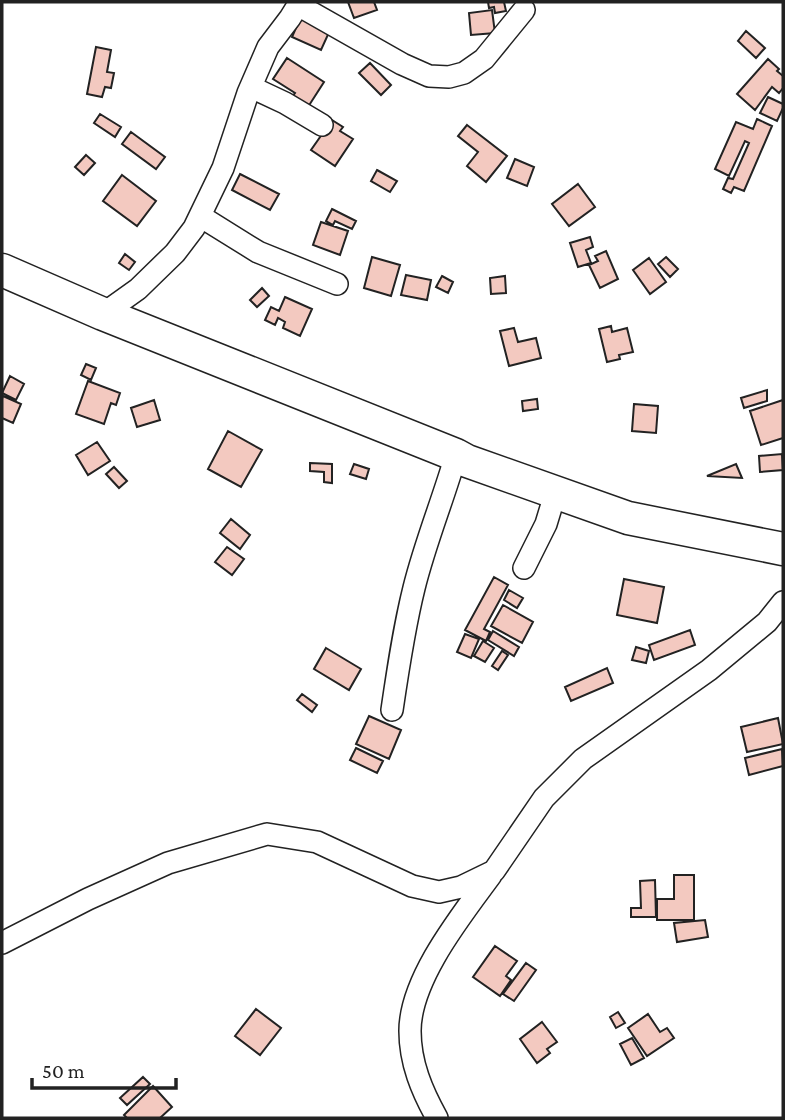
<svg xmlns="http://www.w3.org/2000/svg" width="785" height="1120" viewBox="0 0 785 1120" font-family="'Crimson Pro',serif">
<rect width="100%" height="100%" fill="#fff"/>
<path fill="#f3c9c0" stroke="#222" stroke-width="2" d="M348,2H374L377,10L354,18Z
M488,2H504L506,11L495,13L494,7L489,8Z
M492,10L495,33L471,35L469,13Z
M302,14L331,28L321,50L292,37Z
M746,31L765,48L756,58L738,41Z
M96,47L111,50L107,72L114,73L111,88L105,87L102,97L87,94Z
M287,58L324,82L308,107L292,97L295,93L273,79Z
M768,59L779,69L777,71L783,76V88L779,93L772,87L755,110L737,94Z
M370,63L391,85L381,95L359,73Z
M768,97L783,104V108L777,121L760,113Z
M100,114L121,127L115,137L94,123Z
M757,119L772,126L744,191L734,187L731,193L723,189L728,178L733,179L749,143L745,141L729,176L715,169L736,122L753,129Z
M332,120L343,127L340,131L353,139L335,166L311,150Z
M467,125L507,156L486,182L467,166L478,152L458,136Z
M131,132L165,157L156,169L122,144Z
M86,155L95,163L84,175L75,167Z
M515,159L534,167L527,186L507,178Z
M377,170L397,181L390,192L371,181Z
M240,174L279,194L270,210L232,190Z
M122,175L156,201L137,226L103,201Z
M578,184L595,207L569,226L552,204Z
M332,209L356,221L352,229L335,221L333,225L326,221Z
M321,222L348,231L340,255L313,245Z
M590,237L593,247L586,250L591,263L578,267L570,243Z
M606,251L618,279L600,288L589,265L598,261L595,256Z
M125,254L135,262L129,270L119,263Z
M372,257L400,265L391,296L364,288Z
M666,257L678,269L670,277L658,264Z
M649,258L666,282L650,294L633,270Z
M406,275L431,280L427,300L401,295Z
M442,276L453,282L448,293L436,287Z
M505,276L506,293L491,294L490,278Z
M262,288L269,296L257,307L250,300Z
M285,297L312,309L300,336L283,328L285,322L278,318L275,325L265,320L271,307L279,311Z
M611,326L612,332L627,328L633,352L619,355L620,359L607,362L599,329Z
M514,328L518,342L536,338L541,358L509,366L500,331Z
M86,364L96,368L91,380L81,375Z
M10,376L24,384L16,400L2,393Z
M88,381L120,393L116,405L111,403L104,424L76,414Z
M767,390V401L744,408L741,398Z
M3,396L21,404L13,423L2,418V399Z
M537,399L538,409L523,411L522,401Z
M154,400L160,420L137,427L131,408Z
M783,400V438L761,445L750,411Z
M634,404L658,406L656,433L632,431Z
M228,431L262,450L241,487L208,469Z
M97,442L110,461L88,475L76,455Z
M782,454L783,470L760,472L759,456Z
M310,463L332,464V483L324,482V472L310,471Z
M354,464L369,469L366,479L350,474Z
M736,464L742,478L707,476Z
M114,467L127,481L119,488L106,474Z
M231,519L250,535L240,549L220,533Z
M227,547L244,559L232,575L215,562Z
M494,577L508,585L484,629L490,632L486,641L465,630Z
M624,579L664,587L657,623L617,615Z
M509,590L523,598L517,608L504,600Z
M503,605L533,622L522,643L491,626Z
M690,630L695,645L654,660L649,645Z
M493,631L519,647L514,656L488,640Z
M465,634L479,639L471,658L457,652Z
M483,641L494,648L485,662L474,656Z
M636,647L649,651L646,663L632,660Z
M326,648L361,669L349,690L314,669Z
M502,651L508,655L498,670L492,666Z
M607,668L613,683L571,701L565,687Z
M302,694L317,705L312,712L297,700Z
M369,716L401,730L389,759L356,744Z
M778,718L783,744L747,752L741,727Z
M356,748L383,761L377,773L350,760Z
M782,749L783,766L749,775L745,758Z
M674,875H694V920H657V899H674Z
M655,880L656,917H631V908H641L640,881Z
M705,920L708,937L677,942L674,923Z
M495,946L517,961L506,976L511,980L500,996L473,977Z
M526,963L536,970L514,1001L503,994Z
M256,1009L281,1028L260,1055L235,1036Z
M618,1012L625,1023L616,1028L610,1017Z
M648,1014L660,1032L667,1028L674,1038L647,1056L628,1028Z
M542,1022L557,1042L547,1049L550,1053L537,1063L520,1039Z
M632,1038L644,1058L631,1065L620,1044Z
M143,1077L150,1084L127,1105L120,1098Z
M153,1086L172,1107L160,1118H127L124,1115Z"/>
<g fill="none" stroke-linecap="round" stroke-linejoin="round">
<g stroke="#222" stroke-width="24">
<path id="minor" d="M298,5L402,64L429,76L449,77L464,73L484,59L524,10
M251,87L285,103L322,125
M200,216L258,252L337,284
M103,314L138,289L175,253L194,228L223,168L248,93L268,47L290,18L300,2
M524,568L546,524L556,491
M392,710C398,669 404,628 414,588C425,543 443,500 456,455
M2,943L88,899L168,863L267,834L317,842L412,886L439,892L461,887L494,871L544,798L583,759L709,670L767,622L783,602
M437,1118C422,1091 410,1063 410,1031C410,979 461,916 491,875"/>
</g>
<g stroke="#222" stroke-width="35">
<path id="highway" d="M2,270L103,314L456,455L467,461L628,518L783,549"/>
</g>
<use href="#minor" stroke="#fff" stroke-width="21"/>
<use href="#highway" stroke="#fff" stroke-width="32"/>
</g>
<rect width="785" height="1120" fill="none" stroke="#222222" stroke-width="7"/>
<path d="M32 1078v10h144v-10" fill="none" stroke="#222222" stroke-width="3.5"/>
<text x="42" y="1078" font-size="21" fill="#222222" stroke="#ffffff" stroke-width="5" paint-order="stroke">50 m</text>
</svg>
